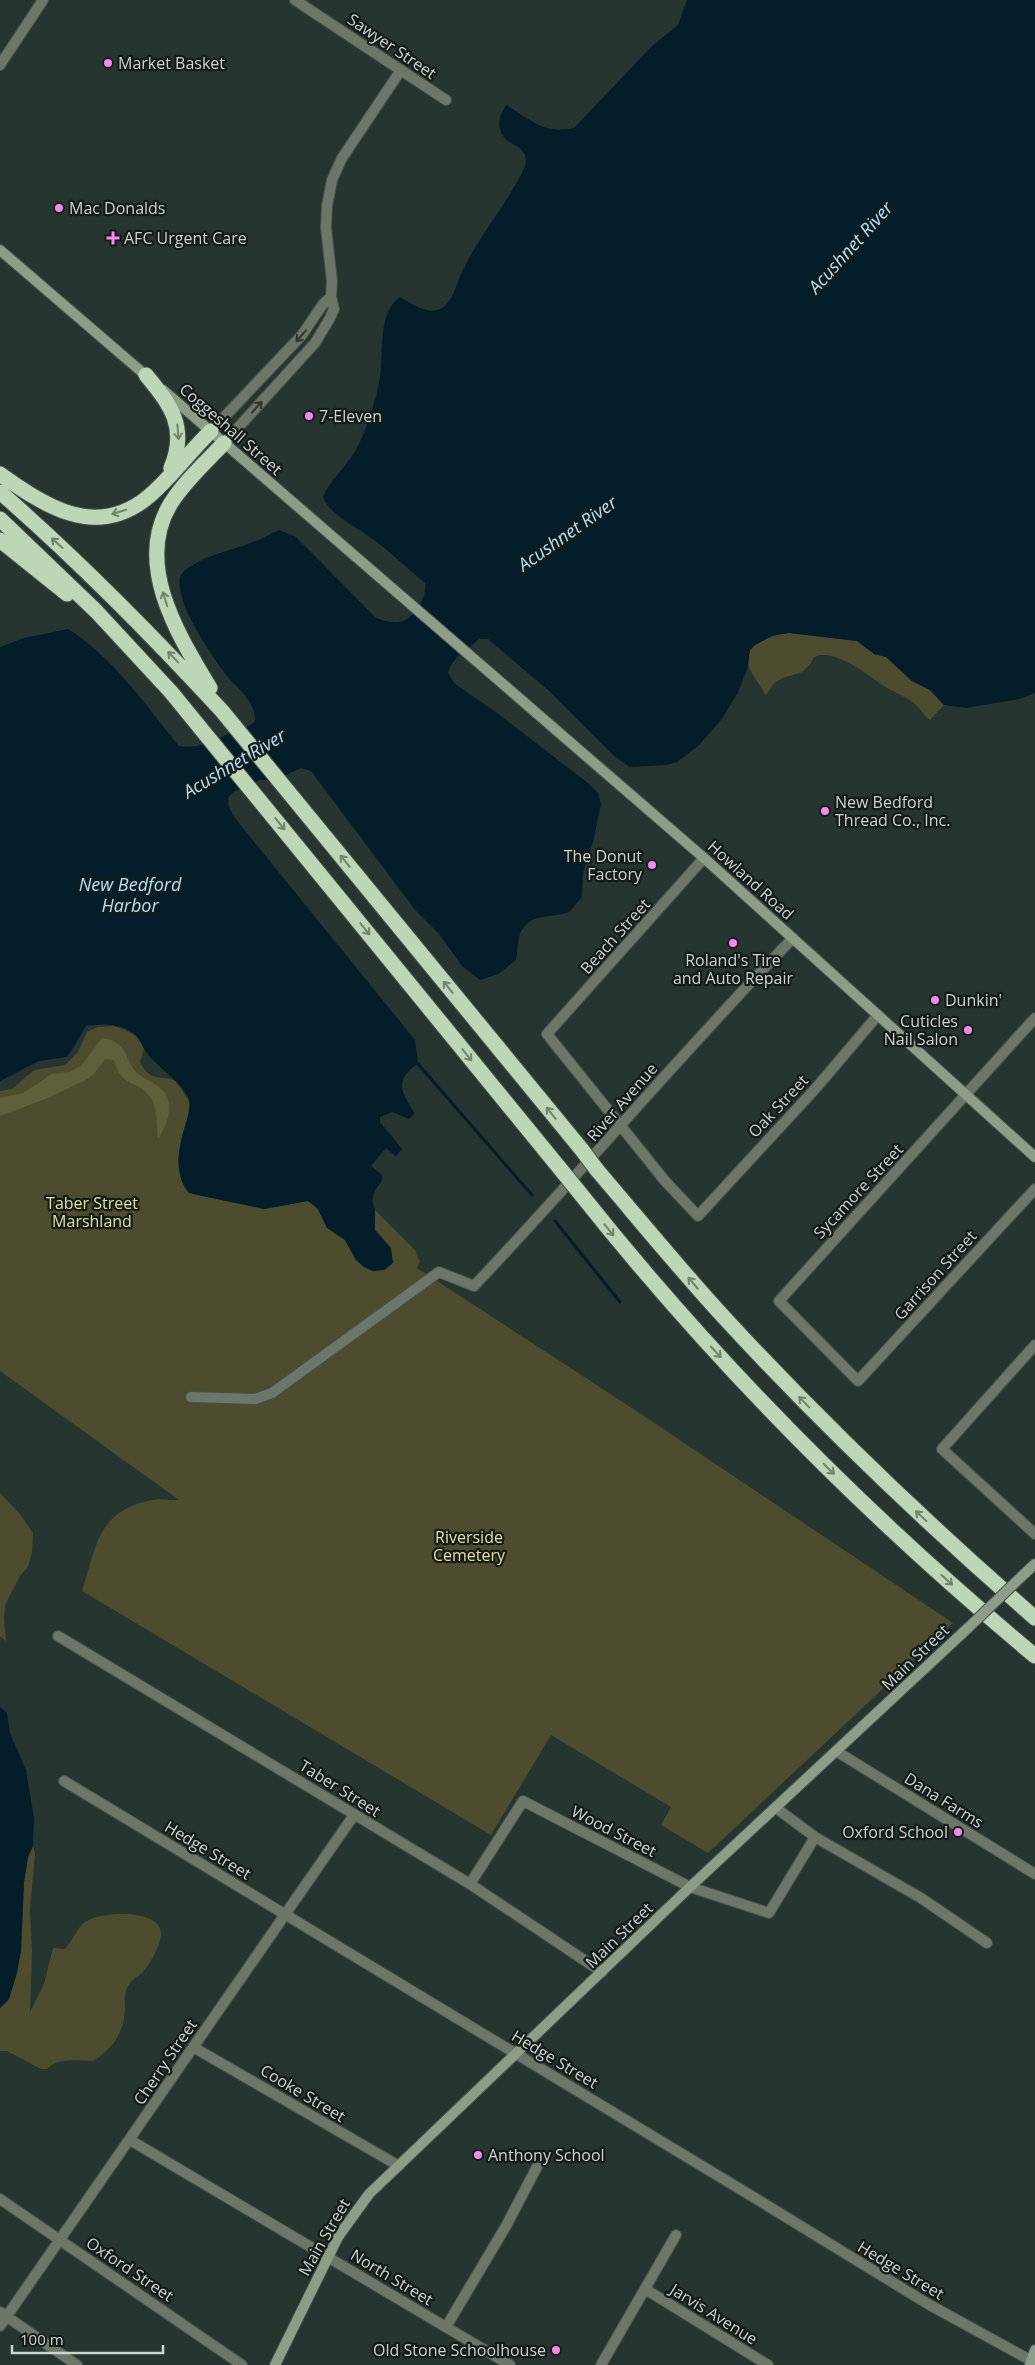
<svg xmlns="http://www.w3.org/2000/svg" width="1035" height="2365" viewBox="0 0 1035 2365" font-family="'Open Sans',sans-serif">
<rect width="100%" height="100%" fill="#263530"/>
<path fill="#4e4c2f" d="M789,633L857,641L874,654L886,657L912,681L930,690L944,705L930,720C924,716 920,708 914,703C905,696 893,692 884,686C868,675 834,647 814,657C802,681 793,670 776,682C772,685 769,691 766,695C763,690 748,668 748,665C741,644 773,635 789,633Z
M113,1026C127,1030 138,1034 144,1049L140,1062C150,1083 160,1074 176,1081L189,1101V1116L182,1135L178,1161L192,1194L264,1209L308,1201L318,1209L327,1228L345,1240L356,1260L391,1248L375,1230V1210L415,1250L420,1262L417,1268L635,1410L953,1623L708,1853L661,1825L671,1807L551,1735L491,1835L82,1591C97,1545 97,1511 152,1500C161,1498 171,1501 179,1500L0,1371V1091L12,1089L34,1070L65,1065L78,1052L87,1032L98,1027Z
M0,1493L20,1514L33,1533L32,1552L28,1567L20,1576L5,1605L4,1619L6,1641L0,1637Z
M33,1846L35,1853L30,1910L32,1952L30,2012L44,1984L53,1948L65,1949C74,1939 77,1925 89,1920C103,1912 158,1909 161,1932C162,1943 150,1965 142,1973C137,1977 131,1980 128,1986C124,1993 125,2001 125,2009C124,2032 113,2049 93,2061C76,2061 60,2057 47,2069H41L7,2051H0V2008L9,1999L21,1950L24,1882L28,1857Z"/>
<path fill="#605f3c" d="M102,1038C127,1041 124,1058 136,1072C143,1079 152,1081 159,1087C176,1101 169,1122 158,1139C157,1129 157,1107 152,1100C140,1078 122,1091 114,1060L105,1059L94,1074L86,1080L48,1098L0,1116V1098L23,1093L52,1074L69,1072L82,1065Z"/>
<path fill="#031d2b" d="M687,0H1035V693L1019,699L966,708L944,705L930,690L912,681L886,657L874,654L857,641L789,633L774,635L755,645L750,650L748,667L738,692L722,719L698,746L677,762L666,765L630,767L614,756L548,690L488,639H479C469,649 451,658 448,673L455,684L493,710L588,783L598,793L601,804L593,842L583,873L582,897L569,912C551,919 527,911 519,937C517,944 518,952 516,960L498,974L480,980L462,966L440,935L416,911L311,771L301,768L275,780H260L235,791L229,796L228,805L234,817L415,1040L418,1064C393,1079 402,1094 415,1113L409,1119L392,1112L380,1117V1122L402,1149L382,1174V1181L375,1190L372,1201L375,1210V1230L391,1248L393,1263L384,1270L373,1271L364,1267L356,1260L345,1240L327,1228L318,1209L308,1201L264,1209L189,1193C174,1176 178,1150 184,1130C186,1121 191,1110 189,1100C185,1085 155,1065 146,1052C141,1044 140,1036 130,1031C115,1023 102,1024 86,1026L72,1050L66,1057L39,1061L0,1081V647L24,638L68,629C112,656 147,707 179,746C196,749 211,742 226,735C236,729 246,730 255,721C256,702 238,689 228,677C214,660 163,587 185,570C205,555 226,552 248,544C259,540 269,535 279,530L296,537L376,618C385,621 394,624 403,621C415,617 428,595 425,583C408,569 392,553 374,540C358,527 331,517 323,497C330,480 344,469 354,453C366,433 376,400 380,377C384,352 377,313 400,297C412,304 429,316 442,308C455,299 457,280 464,268C469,258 475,247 481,238C490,224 527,172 526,160C525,147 513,146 506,139C496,130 498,114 507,105C532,121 544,134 574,128L652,46L678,25Z
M0,1707L7,1713L10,1733L26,1770L34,1818L33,1846L28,1857L24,1882L21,1951L17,1973L9,1999L0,2008Z"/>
<path fill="#263530" d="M386,1148L397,1157L382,1175L371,1166Z"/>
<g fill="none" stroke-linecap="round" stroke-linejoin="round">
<path stroke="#031d2b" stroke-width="3" d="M418,1064L532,1195
M555,1221L620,1302"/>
<g stroke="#44524d" stroke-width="12">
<path id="street" d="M295,0L446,100
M0,65L43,0
M211,431L302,335L323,304L331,297
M224,443L315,343L330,318L334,309L331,297L332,281L326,228L327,206L332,180L342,158L401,70
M704,858L547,1034L665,1181L698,1216L816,1088L878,1015
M1035,1018L779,1301L858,1381L1035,1189
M1035,1345L942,1449L1035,1534
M191,1397L255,1399L272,1393L439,1272L474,1286C582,1172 683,1051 793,938
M58,1636L470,1884L602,1972
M836,1751L1035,1874
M64,1781L750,2195L928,2304L1032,2361
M815,1837L921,1898L987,1943
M470,1884L523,1801L690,1887L769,1913L815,1837L776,1808
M193,2047L399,2166
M130,2140L510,2365
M0,2199L242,2365
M645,2289L768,2365
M0,2312L77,2365
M0,2326L354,1815
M446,2327L506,2226L538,2165
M601,2365L676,2235"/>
</g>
<g stroke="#44524d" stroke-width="12">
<path id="secondary" d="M0,250L150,379
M163,390L704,858L1035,1157
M1021,1577L1035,1564
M275,2365L338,2237L369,2194L690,1887L969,1627
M1030,2365L1035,2350"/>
</g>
<g stroke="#44524d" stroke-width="17">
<path id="highway" d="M146,375C171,405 188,428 171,468
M0,474C45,506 96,540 148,497C171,478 189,452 211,431
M0,492C79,561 151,634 222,711L582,1150
M0,519L96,611L171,692L562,1171
M0,540L67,594
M210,688C179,636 133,564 171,503C185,481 206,462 224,443
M597,1170C638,1218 678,1267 720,1313C819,1421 925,1522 1035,1618
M579,1192C714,1362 868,1517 1035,1656"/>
</g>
<use href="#street" stroke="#6c7669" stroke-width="10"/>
<use href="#secondary" stroke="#8d9d88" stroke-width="10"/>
<use href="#highway" stroke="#bdd6b6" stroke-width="15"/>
<g stroke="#44524d" stroke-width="12" stroke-linecap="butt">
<path id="secondary-bridge" d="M969,1627L1021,1577"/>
</g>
<g stroke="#44524d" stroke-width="17" stroke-linecap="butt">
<path id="highway-bridge" d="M582,1150L597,1170
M562,1171L579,1192"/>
</g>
<use href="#secondary-bridge" stroke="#8d9d88" stroke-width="10"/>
<use href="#highway-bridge" stroke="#bdd6b6" stroke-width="15"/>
</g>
<defs><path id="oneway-shaft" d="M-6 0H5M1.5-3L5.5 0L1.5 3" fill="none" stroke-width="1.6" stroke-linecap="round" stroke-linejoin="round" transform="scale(1.25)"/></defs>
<g stroke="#2e3630">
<use href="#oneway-shaft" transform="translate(301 336) rotate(131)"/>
<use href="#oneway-shaft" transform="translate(257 407) rotate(-48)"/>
</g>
<g stroke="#71826f">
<use href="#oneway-shaft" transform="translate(178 432) rotate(85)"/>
<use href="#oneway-shaft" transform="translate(119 512) rotate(163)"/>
<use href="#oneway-shaft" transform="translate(57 543) rotate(-138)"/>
<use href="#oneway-shaft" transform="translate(165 599) rotate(-107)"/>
<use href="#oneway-shaft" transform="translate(173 657) rotate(-134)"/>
<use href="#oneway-shaft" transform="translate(280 824) rotate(51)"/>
<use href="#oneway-shaft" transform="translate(345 861) rotate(-129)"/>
<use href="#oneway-shaft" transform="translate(365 929) rotate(51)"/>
<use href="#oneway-shaft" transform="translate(448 987) rotate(-129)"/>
<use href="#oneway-shaft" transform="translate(467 1055) rotate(51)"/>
<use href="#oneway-shaft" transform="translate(551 1113) rotate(-129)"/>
<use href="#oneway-shaft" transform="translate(609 1230) rotate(51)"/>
<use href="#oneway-shaft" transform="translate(693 1283) rotate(-130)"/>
<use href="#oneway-shaft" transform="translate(716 1352) rotate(47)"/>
<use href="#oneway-shaft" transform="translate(804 1402) rotate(-134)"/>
<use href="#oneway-shaft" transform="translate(829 1469) rotate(45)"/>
<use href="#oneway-shaft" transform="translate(921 1516) rotate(-137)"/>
<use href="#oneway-shaft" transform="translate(947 1580) rotate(42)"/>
</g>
<g fill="#f888ea" stroke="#141b18" stroke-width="2">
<circle cx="108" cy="63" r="5"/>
<circle cx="59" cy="208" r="5"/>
<path d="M110.5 230.5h5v5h5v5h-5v5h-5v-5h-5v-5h5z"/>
<circle cx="309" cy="416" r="5"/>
<circle cx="825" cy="811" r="5"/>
<circle cx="652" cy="865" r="5"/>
<circle cx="733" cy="943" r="5"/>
<circle cx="935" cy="1000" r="5"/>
<circle cx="968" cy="1030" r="5"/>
<circle cx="958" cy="1832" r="5"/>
<circle cx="478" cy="2155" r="5"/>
<circle cx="556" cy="2350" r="5"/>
</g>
<g text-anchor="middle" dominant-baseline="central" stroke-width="4.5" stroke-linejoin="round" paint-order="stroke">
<g font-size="16" fill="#cbd4d0" stroke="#141b18">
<text transform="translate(392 46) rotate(34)">Sawyer Street</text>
<text transform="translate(231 429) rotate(41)">Coggeshall Street</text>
<text transform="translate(751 880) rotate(42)">Howland Road</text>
<text transform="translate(615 936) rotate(-48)">Beach Street</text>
<text transform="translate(622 1102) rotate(-49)">River Avenue</text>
<text transform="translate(778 1106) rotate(-47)">Oak Street</text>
<text transform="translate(858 1191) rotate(-47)">Sycamore Street</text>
<text transform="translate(935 1275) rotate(-48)">Garrison Street</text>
<text transform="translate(915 1657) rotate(-44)">Main Street</text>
<text transform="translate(340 1788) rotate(32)">Taber Street</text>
<text transform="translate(944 1800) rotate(32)">Dana Farms</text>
<text transform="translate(614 1831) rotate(27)">Wood Street</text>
<text transform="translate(208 1850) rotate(31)">Hedge Street</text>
<text transform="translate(619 1935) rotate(-44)">Main Street</text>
<text transform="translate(555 2059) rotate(31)">Hedge Street</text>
<text transform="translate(165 2062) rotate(-56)">Cherry Street</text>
<text transform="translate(303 2093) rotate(31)">Cooke Street</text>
<text transform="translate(324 2237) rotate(-60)">Main Street</text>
<text transform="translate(130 2269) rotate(34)">Oxford Street</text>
<text transform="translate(901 2270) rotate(31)">Hedge Street</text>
<text transform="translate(392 2277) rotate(31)">North Street</text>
<text transform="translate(714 2314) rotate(32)">Jarvis Avenue</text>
</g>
<g font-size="16" fill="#cbd4d0" stroke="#141b18" text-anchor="start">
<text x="118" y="63">Market Basket</text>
<text x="69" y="208">Mac Donalds</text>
<text x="124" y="238">AFC Urgent Care</text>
<text x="319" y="416">7-Eleven</text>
<text x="835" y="802">New Bedford<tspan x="835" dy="18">Thread Co., Inc.</tspan></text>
<text x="642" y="856" text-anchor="end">The Donut<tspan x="642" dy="18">Factory</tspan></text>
<text x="733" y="960" text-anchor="middle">Roland's Tire<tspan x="733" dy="18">and Auto Repair</tspan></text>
<text x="945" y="1000">Dunkin'</text>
<text x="958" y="1021" text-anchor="end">Cuticles<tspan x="958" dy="18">Nail Salon</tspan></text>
<text x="948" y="1832" text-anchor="end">Oxford School</text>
<text x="488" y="2155">Anthony School</text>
<text x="546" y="2350" text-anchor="end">Old Stone Schoolhouse</text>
</g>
<g font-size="16" fill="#e1e0a0" stroke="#141b18">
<text x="92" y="1203">Taber Street<tspan x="92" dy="18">Marshland</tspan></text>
<text x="469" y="1537">Riverside<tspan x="469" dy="18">Cemetery</tspan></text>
</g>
<g font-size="18" font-style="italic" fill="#afe0fe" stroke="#141b18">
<text transform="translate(850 247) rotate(-48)">Acushnet River</text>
<text transform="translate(567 533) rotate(-35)">Acushnet River</text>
<text transform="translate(234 763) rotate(-31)">Acushnet River</text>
<text x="130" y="884">New Bedford<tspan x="130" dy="21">Harbor</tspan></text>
</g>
</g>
<path d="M12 2345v8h151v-8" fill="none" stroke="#cbd4d0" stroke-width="2.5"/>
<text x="20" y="2345" font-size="15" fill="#cbd4d0" stroke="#141b18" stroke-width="4" paint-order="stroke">100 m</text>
</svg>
